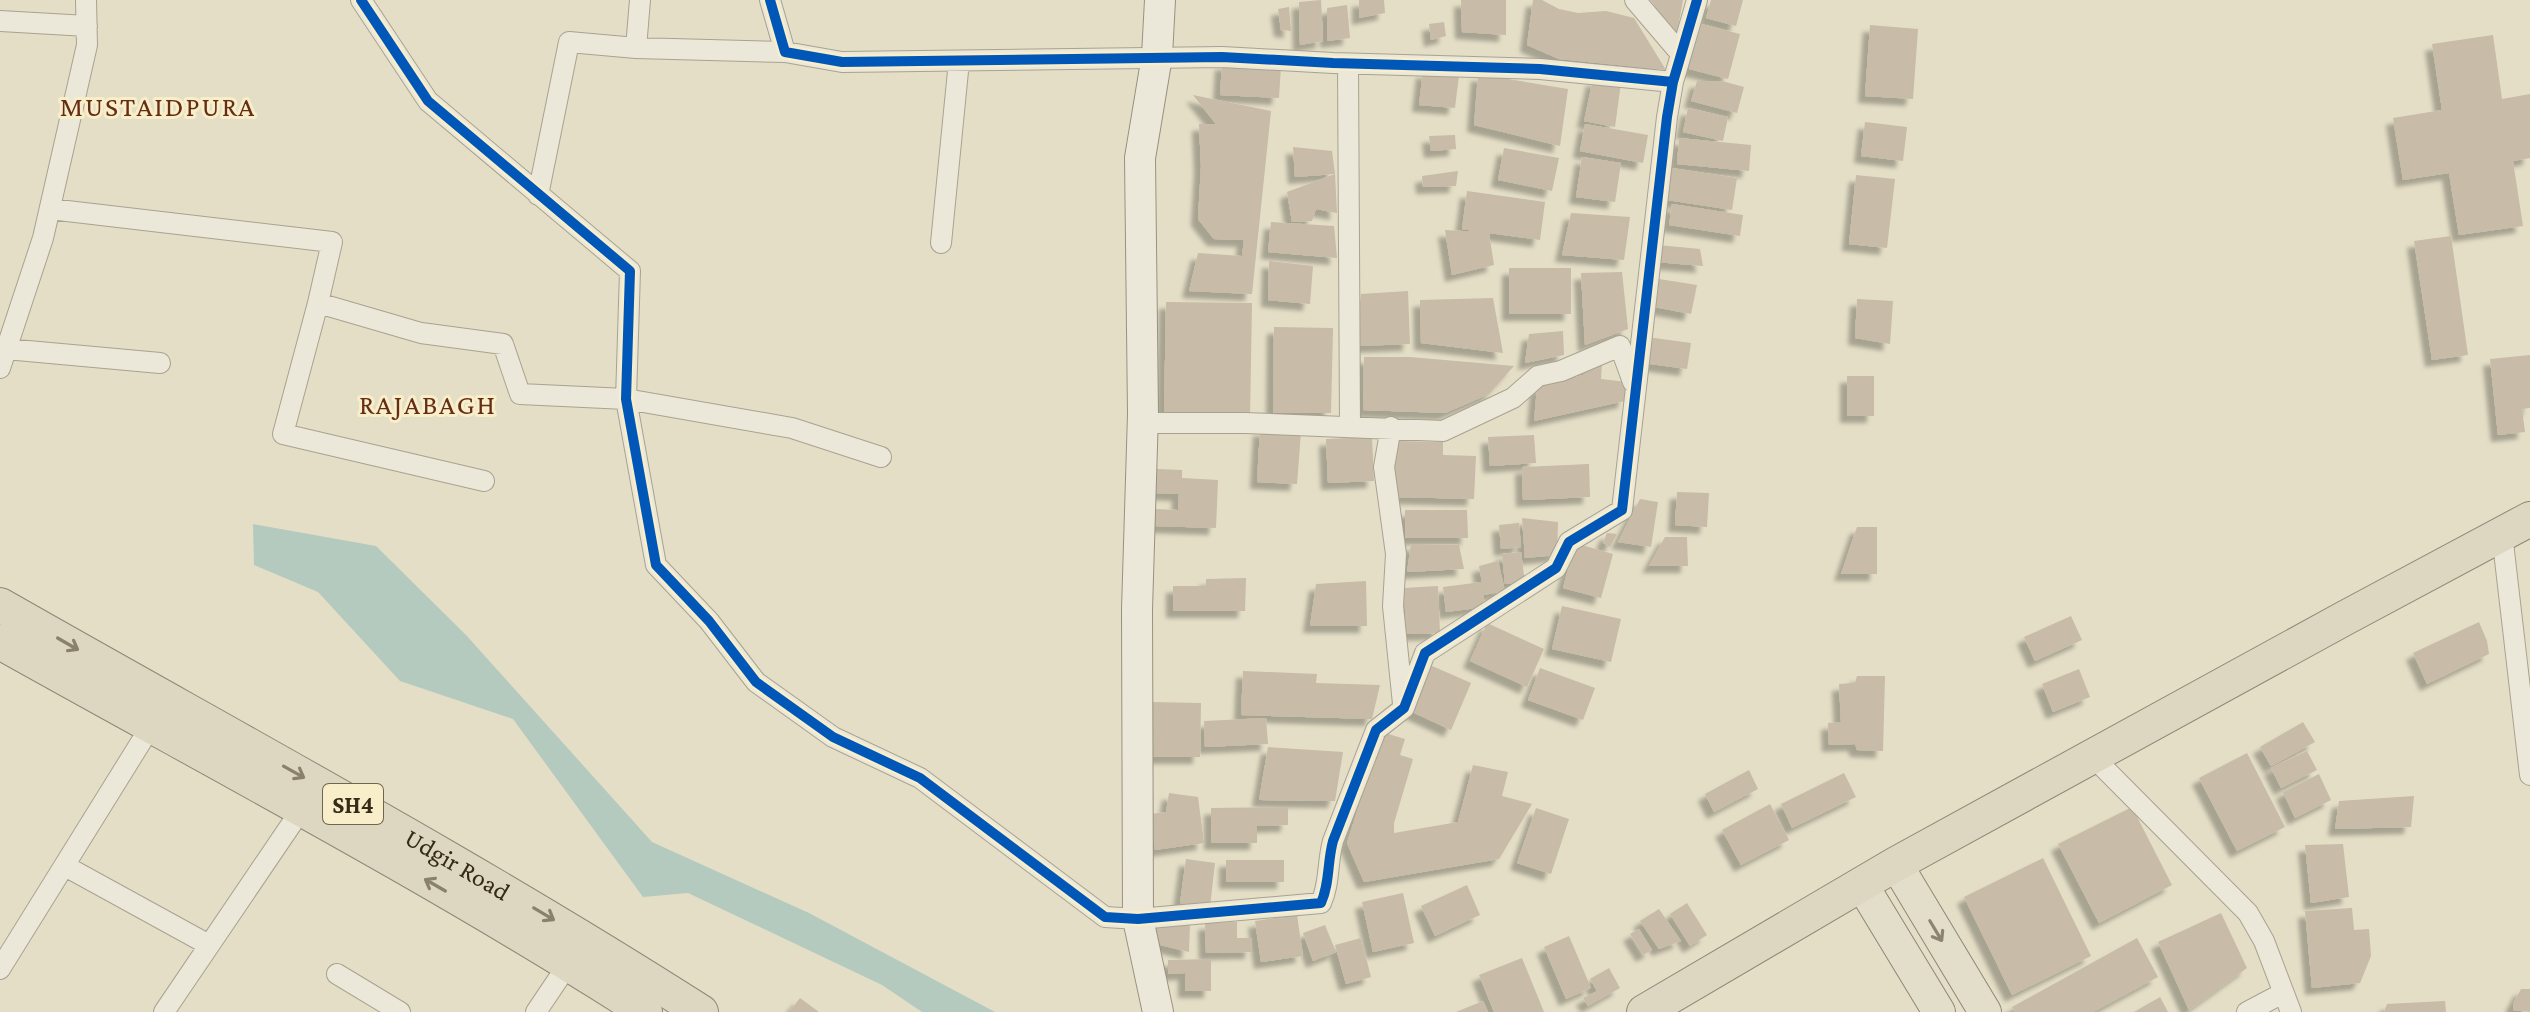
<svg xmlns="http://www.w3.org/2000/svg" width="2530" height="1012" viewBox="0 0 2530 1012" font-family="'Crimson Pro',serif">
<defs>
<filter id="shadow"><feDropShadow dx="-7" dy="7" stdDeviation="2" flood-color="#0004"/></filter>
</defs>
<rect width="100%" height="100%" fill="#e4dec6"/>
<path fill="#b4cabe" d="M253,524L376,546L466,635L652,842L809,913L995,1012H922L882,985L688,893L643,897L513,719L400,681L318,592L254,565Z"/>
<path fill="#c8bba7" filter="url(#shadow)" d="M1321,0L1323,41L1300,45L1299,2Z
M1359,0H1384L1385,13L1359,18Z
M1461,0H1506V35L1462,32Z
M1533,0H1542L1559,9L1578,13L1606,11L1634,18L1666,70L1559,59L1527,45Z
M1650,0H1683L1677,33Z
M1711,0H1743L1736,26L1706,18Z
M1347,5L1350,38L1327,41V8Z
M1289,7L1291,31L1281,30L1278,9Z
M1444,22L1446,36L1431,40L1429,24Z
M1701,24L1740,34L1728,79L1689,69Z
M1870,25L1918,29L1913,99L1865,96Z
M2493,35L2502,99L2530,94V158L2513,161L2523,226L2459,235L2449,173L2403,180L2393,118L2442,110L2432,44Z
M1222,63L1281,66L1279,98L1220,95Z
M1423,71L1459,75L1455,108L1419,105Z
M1478,74L1568,89L1560,146L1474,125Z
M1593,79L1621,83L1615,127L1584,121Z
M1697,81H1722L1744,87L1737,113L1691,101Z
M1193,95L1271,111L1252,294L1189,291L1198,253L1242,256L1244,240L1214,239L1198,219L1201,166L1199,124H1216Z
M1688,108L1728,117L1723,141L1683,132Z
M1865,122L1907,127L1903,161L1861,156Z
M1585,124L1648,135L1643,163L1580,151Z
M1455,135L1456,149L1431,151L1429,136Z
M1679,138L1751,145L1749,171L1677,164Z
M1293,147L1332,151L1335,174L1295,177Z
M1504,148L1559,158L1552,191L1498,180Z
M1582,157L1621,163L1615,202L1576,197Z
M1672,168L1737,178L1732,210L1667,200Z
M1458,171L1456,186L1423,187L1422,176Z
M1335,174L1337,213L1316,209L1312,221L1292,222L1287,192Z
M1856,175L1895,179L1887,248L1849,244Z
M1467,191L1545,202L1540,240L1489,233L1494,265L1452,275L1445,230L1481,232L1462,229Z
M1672,204L1743,215L1740,236L1669,225Z
M1571,213L1630,217L1624,260L1562,255Z
M1271,222L1334,226L1337,258L1268,252Z
M2451,236L2468,355L2432,360L2414,241Z
M1658,245L1700,249L1703,266L1656,262Z
M1269,261L1313,266L1310,304L1268,300Z
M1509,268H1571V314H1509Z
M1622,272L1628,329L1585,345L1581,273Z
M1659,279L1697,285L1691,314L1654,307Z
M1408,291L1410,344L1358,346L1361,294Z
M1493,298L1503,353L1421,343L1420,300Z
M1857,299L1893,301L1890,344L1855,338Z
M1166,302L1252,303L1250,417L1164,416Z
M1274,327L1333,328L1331,413H1273Z
M1563,331L1564,355L1525,363L1529,334Z
M1647,337L1691,343L1687,369L1643,363Z
M2530,355V408L2522,409L2525,432L2498,435L2490,359Z
M1364,357H1410L1514,366L1489,394L1445,413L1363,410Z
M1602,362L1601,379L1627,382L1625,401L1534,421L1537,387L1583,375V367Z
M1847,376H1874V416H1847Z
M1260,429L1301,432L1297,484L1257,482Z
M1534,435L1536,463L1490,466L1488,437Z
M1372,437L1374,481L1328,483L1326,439Z
M1396,441L1443,442V455L1476,456L1474,499L1394,497Z
M1589,464L1590,497L1523,500L1522,467Z
M1156,469L1182,470V478L1218,480L1216,528L1154,526V509L1178,510L1179,494L1155,493Z
M1677,492L1709,493L1707,527L1675,525Z
M1640,499L1658,502L1651,547L1618,542Z
M1405,510H1467L1468,538H1405Z
M1522,518L1558,522L1557,555L1525,558Z
M1519,523L1521,547L1501,549L1499,525Z
M1857,527H1877V574H1841Z
M1607,533L1617,534L1610,547L1603,543Z
M1665,537H1687L1688,566H1649Z
M1575,543L1613,554L1601,598L1563,588Z
M1411,544L1459,545L1464,569L1407,572Z
M1521,552L1525,583L1505,584L1502,554Z
M1498,561L1505,591L1484,595L1482,586L1485,607L1446,612L1443,587L1482,582L1479,566Z
M1246,578L1245,611H1173V586H1206V579Z
M1366,581L1367,626H1310L1316,584Z
M1438,586L1440,633L1406,634L1404,588Z
M1562,606L1621,619L1611,662L1552,649Z
M2071,616L2082,640L2035,661L2024,637Z
M2479,622L2487,641L2489,654L2427,684L2413,653Z
M1487,623L1544,649L1527,687L1470,661Z
M1430,665L1471,683L1451,730L1410,711Z
M1540,668L1595,688L1583,720L1528,700Z
M2079,669L2090,697L2053,712L2042,684Z
M1243,671L1317,674L1316,683L1380,685L1372,719L1241,715Z
M1857,676H1885L1883,751L1857,750L1855,744L1829,745L1828,723L1841,722L1839,684L1855,683Z
M1151,702L1201,703L1200,757H1150Z
M1266,718L1268,744L1205,747L1204,721Z
M2303,722L2315,742L2271,766L2260,747Z
M1382,732L1405,739L1400,755L1413,759L1394,823V833L1458,822L1473,765L1508,772L1502,796L1532,804L1499,859L1364,882L1347,843Z
M1268,747L1343,752L1335,801L1259,800Z
M2307,751L2317,770L2281,788L2271,768Z
M2247,753L2285,827L2237,851L2199,778Z
M1749,770L1758,789L1714,812L1705,794Z
M1844,773L1856,797L1792,828L1781,804Z
M2319,774L2331,800L2295,818L2283,792Z
M1169,793L1198,797L1204,843L1155,850L1150,814L1166,812Z
M2414,796L2411,827L2335,829L2339,801Z
M1770,804L1789,840L1741,865L1722,830Z
M1288,807V825L1257,826V843H1211V808Z
M2132,807L2172,885L2099,923L2058,844Z
M1536,808L1569,819L1551,874L1517,863Z
M2343,844L2349,897L2311,903L2305,845Z
M2043,858L2091,956L2012,995L1964,897Z
M1186,859L1215,863L1210,907L1180,903Z
M1226,860H1284V882H1226Z
M1467,885L1480,915L1435,936L1421,906Z
M1403,893L1414,943L1373,952L1362,902Z
M1687,903L1707,935L1690,946L1670,914Z
M2352,908L2354,930L2369,929L2371,956L2360,983L2312,988L2305,911Z
M1659,909L1681,941L1659,949L1640,921Z
M2221,913L2247,968L2189,1010L2158,942Z
M1297,915L1303,956L1261,962L1255,921Z
M1237,922V938H1252V952L1206,953L1205,923Z
M1152,923H1190L1189,952L1152,943Z
M1325,925L1336,952L1313,961L1303,933Z
M1639,929L1652,950L1643,955L1630,934Z
M1569,936L1591,988L1566,999L1544,947Z
M1361,938L1371,977L1346,984L1335,945Z
M2137,938L2158,977L2093,1012H2015L2012,1007Z
M1522,958L1544,1012H1494L1479,975Z
M1211,959V991H1185V973L1168,974V960Z
M1609,968L1620,988L1588,1006L1583,998L1597,991L1590,979Z
M2521,989H2530V1012L2513,1010V1004Z
M2160,997L2168,1012H2134Z
M800,998L819,1012H789Z
M1483,1001L1488,1012H1456Z
M2445,1001L2446,1012H2384L2387,1004Z"/>
<g fill="none" stroke-linecap="round" stroke-linejoin="round">
<g stroke="#a8a290" stroke-width="22">
<path id="minor" d="M361,0L428,101L630,271L626,399L656,565L709,621L756,682L833,737L920,778L1105,917L1138,919L1321,903C1330,883 1327,863 1333,841L1376,730L1404,708L1425,653L1556,568L1569,542L1622,510L1667,117L1673,82L1697,0
M770,0L785,52L842,62L1222,57L1333,63L1540,69L1673,82
M1635,0L1681,54
M0,21L87,26
M636,48L785,52
M1348,64L1350,426
M538,195L569,42L636,48L640,0
M50,209L332,242L318,303L421,333L503,344L520,394L626,399L792,428L881,457
M941,243L959,61
M318,303L283,434L484,481
M6,349L160,363
M0,368L43,238L87,45L86,0
M1143,423H1245L1443,431L1513,398L1538,376L1561,371L1620,346L1633,382
M1391,427L1384,467L1396,554L1393,606L1403,704
M2502,534L2530,775
M2093,757L2248,913L2264,941L2291,1012
M65,866L209,945
M0,969L151,726
M337,974L400,1012
M164,1012L301,810
M536,1012L569,963
M2247,1012L2283,993"/>
</g>
<g stroke="#989181" stroke-width="32">
<path id="secondary" d="M1158,1012L1138,919L1137,609L1143,414L1140,158L1157,56L1160,0"/>
</g>
<g stroke="#8d8777" stroke-width="34">
<path id="primary" d="M1896,864L1985,1012
M1862,885L1939,1012"/>
</g>
<g stroke="#8d8777" stroke-width="36">
<g id="trunk">
<path id="s1" d="M0,605C235,739 473,866 701,1012"/>
<path d="M0,642C216,763 436,878 645,1012"/>
<path d="M1644,1012L1896,864L2345,618L2530,519"/>
</g>
</g>
<use href="#minor" stroke="#ebe7d9" stroke-width="20"/>
<use href="#secondary" stroke="#ebe7d9" stroke-width="30"/>
<use href="#primary" stroke="#e3dec9" stroke-width="32"/>
<use href="#trunk" stroke="#ddd6c0" stroke-width="34"/>
<g stroke="#f8eec9" stroke-width="15">
<path id="cycleway" d="M361,0L428,101L630,271L626,399L656,565L709,621L756,682L833,737L920,778L1105,917L1138,919L1321,903C1330,883 1327,863 1333,841L1376,730L1404,708L1425,653L1556,568L1569,542L1622,510L1667,117L1673,82L1697,0
M770,0L785,52L842,62L1222,57L1333,63L1540,69L1673,82"/>
</g>
<use href="#cycleway" stroke="#0057b8" stroke-width="10"/>
</g>
<defs><path id="oneway-shaft" d="M-6 0H5M1.5-3L5.5 0L1.5 3" fill="none" stroke-width="1.6" stroke-linecap="round" stroke-linejoin="round" transform="scale(2)"/></defs>
<g stroke="#8a806c">
<use href="#oneway-shaft" transform="translate(68 644) rotate(30)"/>
<use href="#oneway-shaft" transform="translate(294 772) rotate(29)"/>
<use href="#oneway-shaft" transform="translate(435 885) rotate(-150)"/>
<use href="#oneway-shaft" transform="translate(544 914) rotate(31)"/>
</g>
<use stroke="#8c8471" href="#oneway-shaft" transform="translate(1936 931) rotate(59)"/>
<g text-anchor="middle" dominant-baseline="central" stroke-width="6" stroke-linejoin="round" paint-order="stroke">
<rect fill="#f8eec9" stroke="#70654e" stroke-width="2" x="323" y="784" width="60" height="40" rx="6"/>
<g font-size="24" font-weight="bold" fill="#362a19">
<text x="353" y="804">SH4</text>
</g>
<g font-size="26" fill="#362a19" stroke="#f8eec9">
<text stroke="none"><textPath href="#s1" startOffset="526">Udgir Road</textPath></text>
</g>
<g font-size="28" letter-spacing="2" fill="#662d16" stroke="#f8eec9">
<text x="158" y="106">MUSTAIDPURA</text>
<text x="428" y="404">RAJABAGH</text>
</g>
</g>
</svg>
